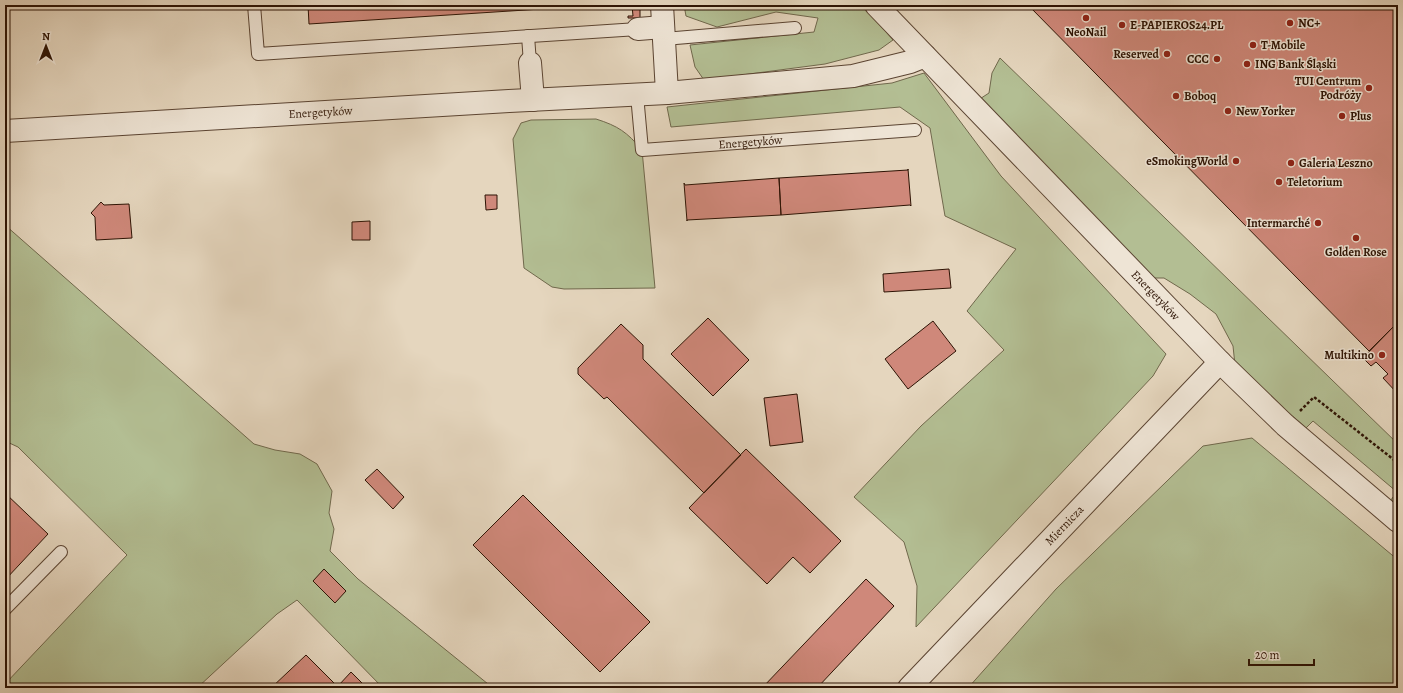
<svg xmlns="http://www.w3.org/2000/svg" width="1403" height="693" viewBox="0 0 1403 693" font-family="Alegreya,serif">
<rect width="100%" height="100%" fill="#e5d6be"/>
<filter id="stains"><feTurbulence type="fractalNoise" baseFrequency=".005" numOctaves="4"/><feColorMatrix values="0 0 0 0 .2 0 0 0 0 .09 0 0 0 0 .02 0 0 0 .5 -.17"/></filter>
<radialGradient id="worn" r=".72"><stop offset=".6" stop-color="#630" stop-opacity="0"/><stop offset="1" stop-color="#630" stop-opacity=".3"/></radialGradient>
<path fill="#b3be93" stroke="#70684c" d="M684,5H863L893,40L879,50L825,64L704,80L695,67L690,45L814,32L818,18L776,12L717,27L686,16Z
M1000,58L1398,444V507L1387,505L1397,492L1313,421L1306,428L1235,365L1233,346L1216,314L1190,294L1164,278H1151L969,106L989,93L992,73Z
M924,73L1001,176L1166,354L1153,376L916,627L917,586L904,542L854,497L921,426L1004,350L967,311L1016,249L945,216L930,128L900,107L671,127L667,107L892,83Z
M596,119C618,126 627,132 642,150L655,288L564,289L552,287L524,268L513,139L521,123L531,120Z
M5,225L254,444L275,450L300,454L317,464L332,491L329,513L334,529L330,551L358,579L493,688H383L297,600L277,614L197,688H5V684L127,555L18,447L5,441Z
M1252,438L1398,560V688H968L1056,589L1203,446Z"/>
<path fill="#cf887a" stroke="#2d1304" d="M308,5H603L309,24Z
M632,5H640V18H628V16H633Z
M1028,5H1398V322L1369,351Z
M908,169L911,206L910,205L781,215L779,178L908,170Z
M779,178L781,215L687,220V221L684,183L685,185Z
M485,195H497V209L486,210Z
M101,202L104,205L129,204L132,238L96,240L95,217L91,213Z
M370,221V240H352V222Z
M949,269L951,288L884,292L883,274Z
M708,318L749,360L713,396L671,354Z
M933,321L956,351L908,389L885,359Z
M1398,322V394L1383,378L1388,374L1376,362L1371,366L1363,358Z
M621,324L643,345V359L741,455L704,493L607,397L604,399L578,374V368Z
M797,394L803,442L770,446L764,398Z
M746,449L841,541L810,573L793,557L767,584L689,508Z
M377,469L404,497L393,509L365,480Z
M5,493L48,534L5,580Z
M523,495L650,622L600,672L473,545Z
M324,569L346,591L335,603L313,581Z
M866,579L894,606L817,688H762Z
M306,655L334,683L330,688H271Z
M351,672L367,688H330L335,683L338,686Z"/>
<g fill="none" stroke-linecap="round" stroke-linejoin="round">
<g stroke="#5b4432" stroke-width="14">
<g id="lane">
<path d="M254,5L258,54L638,29"/>
<path d="M528,36L530,63"/>
<path d="M664,39L795,28"/>
<path id="s1" d="M637,95L642,150L915,130"/>
<path d="M5,609L61,552"/>
</g>
</g>
<g stroke="#5b4432" stroke-width="24">
<g id="street">
<path d="M662,5L667,93"/>
<path id="s2" d="M876,5L1220,362L1285,425L1398,521"/>
<path d="M638,29L663,27"/>
<path d="M530,63L533,100"/>
<path id="s3" d="M5,131L509,101L667,93L853,76L910,62L925,56"/>
<path id="s4" d="M909,688L1220,362"/>
</g>
</g>
<path stroke="#2d1304" stroke-width="2.5" stroke-dasharray="3 2" stroke-linecap="butt" d="M1300,411L1314,397L1398,463"/>
<use href="#lane" stroke="#eee4d5" stroke-width="12"/>
<use href="#street" stroke="#eee4d5" stroke-width="22"/>
</g>
<g fill="#8f2418" stroke="#eee4d5" stroke-width="1.5">
<circle cx="1086" cy="18" r="4"/>
<circle cx="1290" cy="23" r="4"/>
<circle cx="1122" cy="25" r="4"/>
<circle cx="1253" cy="45" r="4"/>
<circle cx="1167" cy="54" r="4"/>
<circle cx="1217" cy="59" r="4"/>
<circle cx="1247" cy="64" r="4"/>
<circle cx="1369" cy="88" r="4"/>
<circle cx="1176" cy="96" r="4"/>
<circle cx="1228" cy="111" r="4"/>
<circle cx="1342" cy="116" r="4"/>
<circle cx="1236" cy="161" r="4"/>
<circle cx="1291" cy="163" r="4"/>
<circle cx="1279" cy="182" r="4"/>
<circle cx="1318" cy="223" r="4"/>
<circle cx="1356" cy="238" r="4"/>
<circle cx="1382" cy="355" r="4"/>
</g>
<g text-anchor="middle" dominant-baseline="central" stroke-width="3" stroke-linejoin="round" paint-order="stroke">
<g font-size="12" font-weight="bold" fill="#2d1304" stroke="#eee4d5" text-anchor="start">
<text x="1298" y="23">NC+</text>
<text x="1130" y="25">E-PAPIEROS24.PL</text>
<text x="1086" y="32" text-anchor="middle">NeoNail</text>
<text x="1261" y="45">T-Mobile</text>
<text x="1159" y="54" text-anchor="end">Reserved</text>
<text x="1209" y="59" text-anchor="end">CCC</text>
<text x="1255" y="64">ING Bank Śląski</text>
<text x="1361" y="81" text-anchor="end">TUI Centrum<tspan x="1361" dy="14">Podróży</tspan></text>
<text x="1184" y="96">Boboq</text>
<text x="1236" y="111">New Yorker</text>
<text x="1350" y="116">Plus</text>
<text x="1228" y="161" text-anchor="end">eSmokingWorld</text>
<text x="1299" y="163">Galeria Leszno</text>
<text x="1287" y="182">Teletorium</text>
<text x="1310" y="223" text-anchor="end">Intermarché</text>
<text x="1356" y="252" text-anchor="middle">Golden Rose</text>
<text x="1374" y="355" text-anchor="end">Multikino</text>
</g>
<g font-size="12" fill="#2d1304" stroke="#eee4d5">
<text stroke="none"><textPath href="#s3" startOffset="316">Energetyków</textPath></text>
<text stroke="none"><textPath href="#s1" startOffset="164">Energetyków</textPath></text>
<text stroke="none"><textPath href="#s2" startOffset="403">Energetyków</textPath></text>
<text stroke="none"><textPath href="#s4" startOffset="225">Miernicza</textPath></text>
</g>
</g>
<rect width="1403" height="693" fill="none" stroke="#e5d6be" stroke-width="20"/>
<rect x="6" y="6" width="1391" height="681" fill="none" stroke="#2d1304" stroke-width="2"/>
<rect x="10" y="10" width="1383" height="673" fill="none" stroke="#2d1304"/>
<g transform="translate(46 46)" stroke="#eee4d5" stroke-width="3" paint-order="stroke">
<path d="M0-3L7 15L0 10L-7 15Z" fill="#2d1304"/>
<text y="-6" font-size="11" font-weight="bold" text-anchor="middle" fill="#2d1304">N</text>
</g>
<path d="M1249 659v6h65v-6" fill="none" stroke="#2d1304" stroke-width="2"/>
<text x="1255" y="659" font-size="12" fill="#2d1304" stroke="#eee4d5" stroke-width="3" paint-order="stroke">20 m</text>
<rect width="100%" height="100%" filter="url(#stains)"/>
<rect width="100%" height="100%" fill="url(#worn)"/>
</svg>
